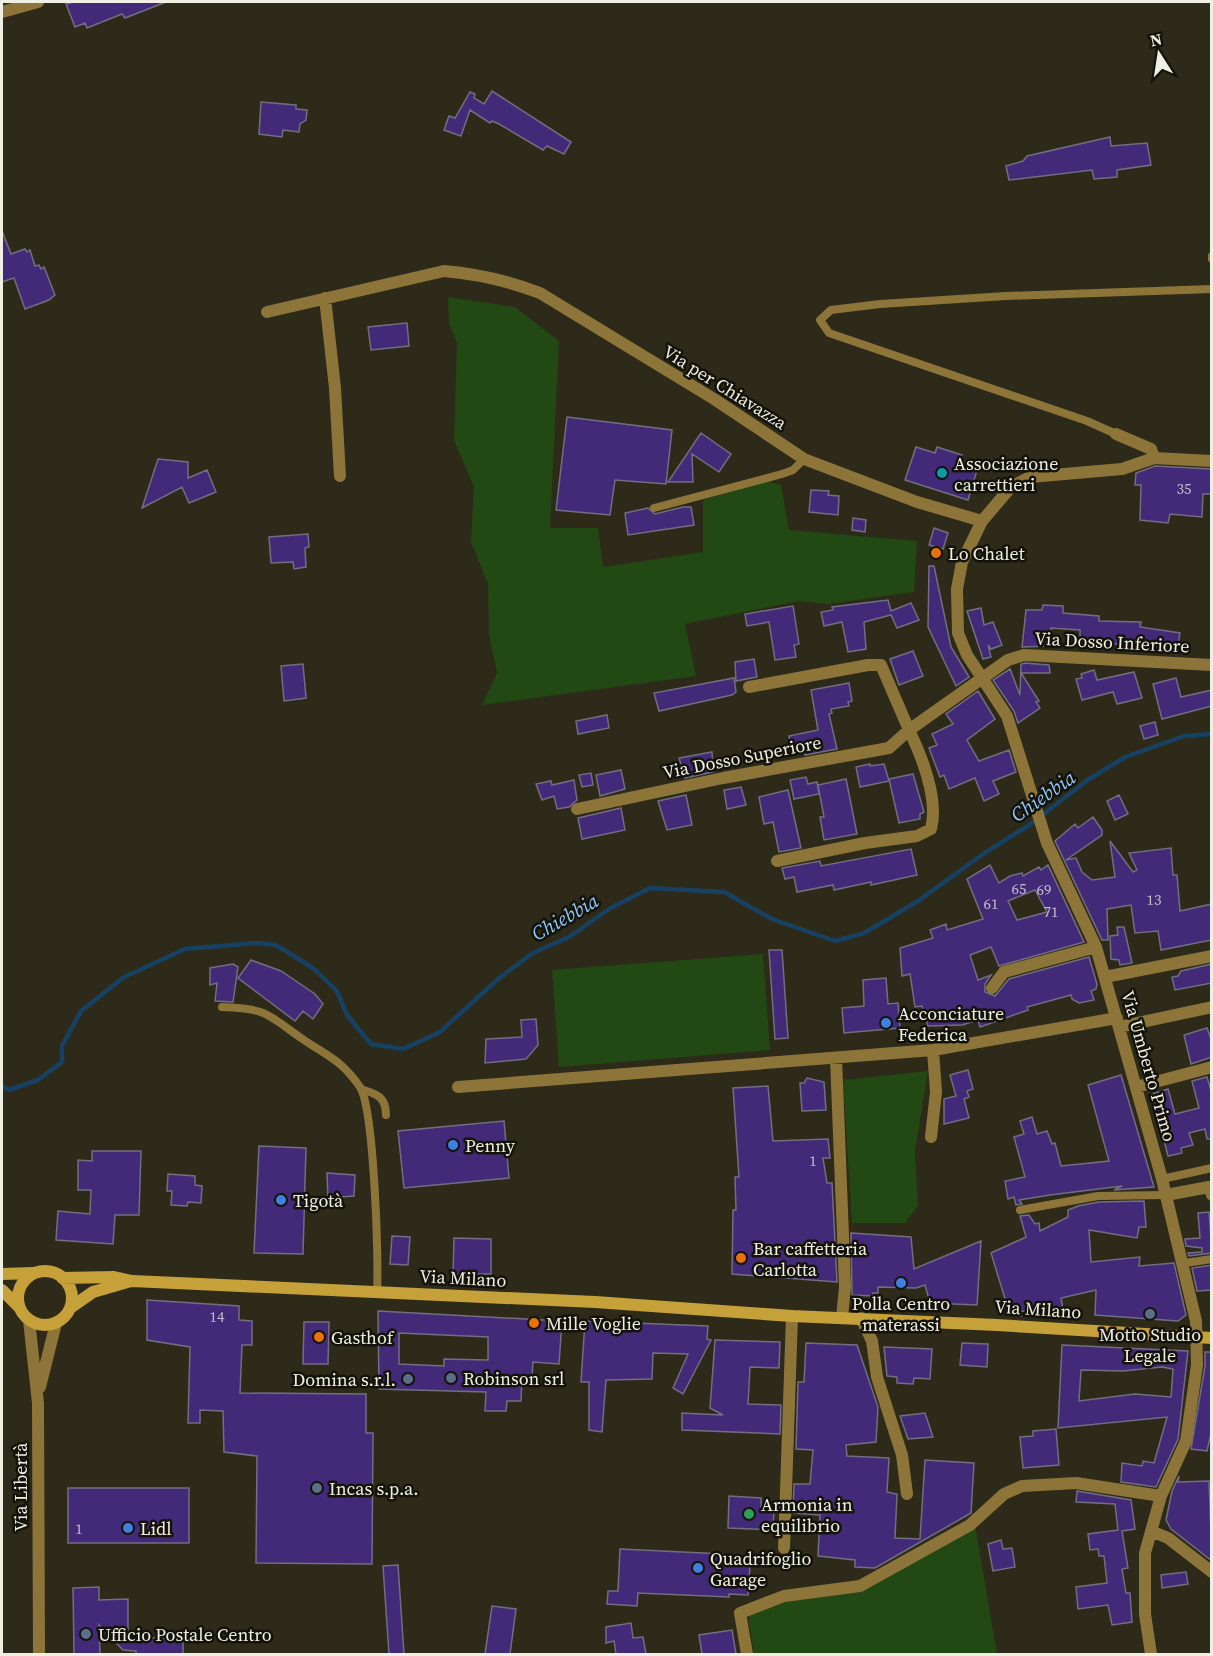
<svg xmlns="http://www.w3.org/2000/svg" width="1213" height="1656" viewBox="0 0 1213 1656" font-family="'Source Serif 4',serif">
<rect width="100%" height="100%" fill="#2d2a19"/>
<path fill="#224913" d="M448,297L515,307L559,341L550,528H598L603,567L703,552V500L766,481L781,485L789,530L917,541L914,592L829,604L799,601L685,624L696,676L482,705L497,673L489,634L488,584L471,542L474,487L454,440L457,343L449,323Z
M763,954L770,1050L559,1067L552,970Z
M928,1071L915,1151L918,1206L905,1223H852L843,1080Z
M975,1525L997,1654H754L748,1615L787,1598L865,1588Z"/>
<g fill="none" stroke-linecap="round" stroke-linejoin="round">
<path stroke="#164163" stroke-width="4.5" d="M2,1086L9,1090L38,1080L62,1062V1046L81,1011L124,977L185,949L256,943L276,945L313,968L337,991L347,1015L371,1044L403,1049L440,1032L498,979L533,953L569,937L609,909L650,888L724,892L772,919L835,941L864,933L918,901L986,852L1028,826L1089,779L1125,757L1184,736L1212,734"/>
</g>
<path fill="#422a78" stroke="#716e81" stroke-width="1.5" fill-rule="evenodd" d="M74,2H166L125,18L122,14L87,28L85,23L75,27L66,4Z
M492,91L571,142L564,154L547,146L543,150L499,124L492,121L490,123L470,110L461,136L444,130L449,116L455,118L470,92L475,94L474,98L484,104Z
M261,102L296,105V109L307,110L306,120L300,124L299,132L283,130L282,137L259,134Z
M1110,137L1111,146L1147,143L1151,165L1117,170V177L1094,179L1092,170L1009,180L1006,166L1023,161L1027,156Z
M2,231L11,254L25,249L27,252L30,250L35,266L39,265L41,269L44,267L55,295L49,300L25,309L14,278L2,282Z
M407,323L409,346L371,350L368,327Z
M567,417L672,430L666,484L615,480L610,515L556,510Z
M701,433L731,454L719,472L692,454L693,482H668Z
M916,447L935,453L937,447L962,455L960,461L978,467L968,500L905,480Z
M158,459L188,462V478L207,470L216,492L189,503L182,487L142,508Z
M1155,466L1212,469V494H1203L1202,517L1170,514L1168,523L1140,520L1141,485H1135L1136,473Z
M811,490L829,491L828,495L839,496L838,515L809,512Z
M683,507H691L694,525L628,535L625,513L648,508L655,514Z
M853,518L866,520L865,532L852,530Z
M934,528L948,533L943,549L929,545Z
M308,534L309,547L305,548L306,567L294,569L293,562L271,563L269,537Z
M929,566H934L951,647L969,677L956,686L928,627Z
M888,600L891,611L911,603L919,620L897,628L891,615L864,622L866,649L848,652L842,622L824,626L821,612L833,610L832,607Z
M1043,605L1063,606V613L1099,616V621L1141,622L1140,627L1180,633L1177,654L1153,651L1154,647L1080,641V630L1051,628L1050,646L1022,647L1026,610H1042Z
M793,606L799,644L794,645L796,657L775,660L769,622L747,626L745,614Z
M981,608L984,625L993,622L1002,645L991,649L988,645L991,657L983,659L967,611Z
M913,651L923,676L899,685L890,659Z
M754,659L757,677L736,681L735,662Z
M1025,663L1049,665L1050,673H1021L1039,701L1036,702L1040,708L1018,723L1014,711L993,680L1010,669L1020,695L1021,664Z
M303,664L306,698L284,701L281,666Z
M1094,670L1097,680L1134,672L1142,698L1117,704L1113,692L1082,700L1076,679L1082,678L1081,674Z
M734,678L736,692L732,695L659,711L654,693Z
M1176,678L1181,697L1212,690V706L1162,719L1153,684Z
M849,683L852,701L848,702L849,706L831,709L832,713L829,714L837,749L805,755L804,746L792,749L789,736L818,730L811,690Z
M978,691L995,719L967,740L979,761L1009,750L1016,772L993,781L999,794L984,801L975,778L949,789L944,775L940,777L929,748L937,745L932,734L953,724L946,714Z
M607,715L609,728L578,734L576,721Z
M1155,722L1158,735L1144,739L1140,726Z
M712,752L713,772L685,778L679,758Z
M870,764V766L884,764L889,781L860,787L856,767Z
M621,770L625,789L600,796L596,775Z
M591,773L593,785L582,787L579,775Z
M913,774L924,812L920,814V819L899,823L889,779Z
M806,777L808,784L817,782L819,794L794,799L790,780Z
M846,779L857,834L824,840L820,817H824L818,785Z
M574,780L577,800L569,807L557,809L554,796L542,800L536,784L551,781L552,785Z
M741,787L746,805L727,809L724,790Z
M788,790L801,848L779,852L773,822L764,824L759,797Z
M686,795L692,825L667,830L658,801Z
M1119,795L1128,814L1115,820L1107,801Z
M621,808L625,830L582,839L578,818Z
M1093,817L1102,830V835L1066,860L1076,858L1082,872L1092,880L1115,877L1110,841L1133,872L1137,870L1129,853L1171,848L1173,875H1177L1180,911L1212,904V940L1161,950L1158,931L1135,933L1131,905L1107,909L1108,940H1102L1055,841L1075,824L1078,828Z
M911,849L917,875L871,885V882L834,890L833,885L797,892L794,877L785,879L782,868L820,861L821,866Z
M990,865L999,883L1010,876L1022,873L1023,876L1039,867L1041,870L1048,865L1084,942L999,966L991,947L970,955L978,980L991,975L985,984V992L995,996L1009,979L1089,957L1097,984L1096,989L1091,991L1094,1000L1079,1003L1072,999L1071,995L1027,1007L1028,1010L980,1027L978,1020L962,1025L928,1026L922,1006L915,1007L910,974L902,976L900,948L933,938L930,930L946,924L947,930L983,919L967,879ZM1035,890L1047,912L1017,920L1008,901Z
M1117,927H1124L1132,963L1120,965L1119,960L1111,959L1110,936L1118,935Z
M769,950H782L788,1038L775,1039Z
M251,960L281,971L315,994L323,1004L313,1019L303,1011L295,1021L238,978Z
M233,964L238,967L233,1002L215,1001L217,983L210,985V968Z
M1212,964V983L1175,990L1172,977L1178,976L1181,971Z
M886,978L888,1004L898,1003L900,1028L844,1033L842,1008L864,1006L863,980Z
M536,1019L538,1045L526,1059L485,1063L486,1039L522,1037L521,1020Z
M1207,1028L1212,1042V1057L1191,1064L1184,1035Z
M968,1070L973,1089L967,1091L969,1097L964,1099L969,1118L944,1124V1099L956,1096L950,1075Z
M1121,1075L1154,1187L1114,1190L1122,1186L1050,1195L1019,1200L1022,1204L1016,1205L1014,1197L1008,1199L1005,1181L1025,1177L1014,1137L1024,1134L1020,1121L1032,1117L1037,1134L1047,1131L1052,1144L1055,1143L1061,1166L1109,1161L1088,1085Z
M1207,1077L1212,1094V1139H1207L1205,1129L1189,1133L1193,1145L1181,1148L1182,1153L1168,1156L1152,1094L1168,1089L1175,1114L1199,1108L1192,1081Z
M807,1078L824,1082L826,1110L802,1111L800,1083H804Z
M768,1086L773,1141L828,1139L830,1158H823L827,1183H832L837,1282L732,1274L733,1210H736L735,1177H739L733,1088Z
M504,1121L509,1178L404,1188L398,1131Z
M259,1146L306,1148L303,1254L254,1253Z
M92,1151H141L139,1215H115L113,1244L56,1240L58,1211L90,1214L91,1190H78V1160L92,1161Z
M327,1173L355,1175L354,1196L340,1197L339,1200L328,1201Z
M168,1174L195,1176V1185L202,1186L201,1203L188,1202L187,1206L171,1205L172,1191H167Z
M1144,1201L1146,1227H1139L1137,1238L1089,1230L1091,1262L1140,1257L1139,1266L1174,1263L1186,1315L1178,1321L1095,1315L1096,1290L1061,1298L1064,1315L1020,1311L1021,1316L1010,1315L991,1253L1026,1237L1020,1216L1029,1215L1035,1224L1039,1223L1040,1231L1068,1217V1210L1078,1206L1099,1202Z
M1209,1212L1212,1253L1189,1256L1188,1253L1202,1252V1248L1186,1246L1185,1239L1200,1238L1198,1213Z
M851,1233L911,1237L914,1269L981,1241L977,1305L930,1303L925,1285L916,1288L878,1287V1293H873V1296L852,1295Z
M392,1236L410,1237L408,1265L390,1264Z
M454,1238L491,1239V1274H453Z
M1212,1265V1290L1197,1291L1192,1268Z
M147,1300L239,1306V1320L252,1321V1345H242L240,1393L366,1394V1433H373L372,1564L256,1563L257,1456L224,1452L223,1411L200,1410V1423H188L190,1347L147,1340Z
M378,1311L562,1321L559,1364L533,1362L532,1377L522,1376L521,1401H507L506,1411H485L486,1392L379,1389ZM399,1333L488,1337V1360L444,1359V1366L399,1364Z
M585,1321L708,1326L707,1339L711,1340L683,1394L673,1388L688,1354L653,1353L652,1379L606,1380L602,1432L589,1430V1382H581Z
M304,1322H329L328,1364H303Z
M715,1340L780,1342L779,1368L750,1367L748,1404L781,1405L780,1434L682,1430V1413L723,1415L710,1408Z
M806,1343L857,1345L878,1407L876,1442L846,1445L847,1456L889,1458L887,1492L897,1494L895,1538L920,1539L925,1460L974,1463L971,1513L875,1568L855,1567V1560L818,1556L820,1515L793,1513L794,1484H810L813,1450L796,1449L798,1382H804Z
M962,1343L988,1344L987,1367L960,1365Z
M1062,1345L1188,1351L1178,1439L1156,1487L1121,1482L1122,1463L1142,1466L1143,1461L1154,1463L1167,1417L1058,1428ZM1162,1367L1173,1369L1171,1397L1135,1394L1079,1401L1081,1370L1123,1371Z
M884,1347L932,1349L930,1379L914,1378L913,1384L897,1383V1377L887,1376Z
M1205,1352H1212V1429L1207,1451L1191,1449L1205,1366Z
M925,1413L933,1437L908,1439L900,1416Z
M1056,1429L1059,1465L1023,1468L1020,1437L1033,1436V1431Z
M1179,1476L1178,1482L1209,1481L1212,1561L1171,1529L1166,1520L1172,1491Z
M68,1488H189V1543H68Z
M1077,1491L1131,1500L1135,1529L1122,1531L1128,1568L1122,1569L1126,1593H1130L1132,1622L1112,1625L1108,1605L1078,1609L1076,1587L1107,1583L1104,1556H1099L1098,1549L1090,1550L1088,1534L1118,1530L1115,1504L1076,1502Z
M729,1496L761,1498V1509L774,1510L773,1530L728,1528Z
M1001,1540L1003,1549L1012,1548L1015,1567L993,1571L988,1544Z
M620,1549L724,1554V1564L750,1565L748,1595L729,1594V1597L638,1593L637,1606L607,1604L608,1591H618Z
M398,1565L404,1654H389L383,1566Z
M1186,1572L1188,1584L1162,1588L1161,1575Z
M99,1587V1600L128,1599V1636L183,1640V1654H136V1651L123,1650L99,1625L100,1654H74L73,1588Z
M492,1606L516,1609L510,1654H485Z
M631,1623L633,1638L643,1637L646,1654H616L614,1641L606,1643V1627Z
M732,1630L736,1654H702L699,1635Z"/>
<g fill="none" stroke-linecap="round" stroke-linejoin="round">
<path stroke="#8d753a" stroke-width="8" d="M1212,256V259
M1116,434L1087,421L829,333L820,320L831,310L880,304L1006,296L1212,289
M654,508L782,474L793,470L804,459
M222,1007C268,1008 269,1016 304,1040C329,1057 341,1060 360,1087C374,1109 379,1260 377,1292
M361,1089C377,1094 386,1097 386,1115
M1162,1179L1212,1168
M1020,1210L1098,1196L1166,1195
M1185,1263L1212,1259"/>
<path stroke="#8d753a" stroke-width="12" d="M2,12L38,2
M325,298L335,388L340,476
M267,312L444,271C478,274 509,281 540,293L714,399L804,459L917,502L982,521
M1116,434L1151,449L1154,458
M749,687L868,665H881L909,730L1008,660L1024,655L1212,665
M577,809L723,778L889,748L909,730C922,757 939,798 931,829L917,836L865,843L777,861
M1105,977L1212,956
M992,988L1004,972L1096,947
M1119,1027L1212,1007
M836,1058L845,1287L842,1317
M458,1087L933,1050L1117,1018
M1136,1087L1212,1067
M931,1137L936,1092L933,1050
M1166,1195L1209,1187L1212,1195
M861,1318L872,1341L877,1377L902,1455L907,1494
M29,1320L38,1403L39,1654
M40,1387L56,1323
M1151,1531L1168,1538L1212,1572
M784,1548L792,1316
M747,1654L740,1613L784,1596L860,1586L970,1525L1004,1494L1022,1486L1076,1483L1161,1496
M1151,1654L1145,1614V1553L1161,1496L1186,1441L1197,1365L1196,1321L1162,1179L1096,947L1047,843L1007,716L967,655L958,633L957,589L962,562L982,521L1011,487L1030,477L1122,469L1154,458L1212,461"/>
<path stroke="#c6a038" stroke-width="12" d="M18 1298a27 27 0 1 1 54 0a27 27 0 1 1-54 0Z
M2,1274L33,1273
M62,1278L114,1277L132,1281L595,1302L792,1316L997,1325L1212,1338
M2,1290L19,1307
M70,1308L93,1292L131,1281"/>
</g>
<circle fill="#0f9aa8" stroke="#14130b" stroke-width="2" cx="942" cy="473" r="6"/>
<g fill="#e8710a" stroke="#14130b" stroke-width="2">
<circle cx="936" cy="553" r="6"/>
<circle cx="741" cy="1258" r="6"/>
<circle cx="534" cy="1323" r="6"/>
<circle cx="319" cy="1337" r="6"/>
</g>
<g fill="#3f7fe0" stroke="#14130b" stroke-width="2">
<circle cx="886" cy="1023" r="6"/>
<circle cx="453" cy="1145" r="6"/>
<circle cx="281" cy="1200" r="6"/>
<circle cx="901" cy="1283" r="6"/>
<circle cx="128" cy="1528" r="6"/>
<circle cx="698" cy="1568" r="6"/>
</g>
<g fill="#5c6f8a" stroke="#14130b" stroke-width="2">
<circle cx="1150" cy="1314" r="6"/>
<circle cx="451" cy="1378" r="6"/>
<circle cx="408" cy="1379" r="6"/>
<circle cx="317" cy="1488" r="6"/>
<circle cx="86" cy="1634" r="6"/>
</g>
<circle fill="#2e9e5b" stroke="#14130b" stroke-width="2" cx="749" cy="1514" r="6"/>
<g text-anchor="middle" dominant-baseline="central" stroke-width="5" stroke-linejoin="round" paint-order="stroke">
<g font-size="15" fill="#c4bec8">
<text x="1184" y="488">35</text>
<text x="1019" y="888">65</text>
<text x="1044" y="889">69</text>
<text x="1154" y="899">13</text>
<text x="991" y="903">61</text>
<text x="1051" y="911">71</text>
<text x="813" y="1160">1</text>
<text x="217" y="1316">14</text>
<text x="79" y="1528">1</text>
</g>
<g font-size="18" fill="#f0efe3" stroke="#14130b">
<text transform="translate(725 387) rotate(32)">Via per Chiavazza</text>
<text transform="translate(1112 642) rotate(3)">Via Dosso Inferiore</text>
<text transform="translate(742 757) rotate(-11)">Via Dosso Superiore</text>
<text transform="translate(1149 1066) rotate(74)">Via Umberto Primo</text>
<text transform="translate(463 1278) rotate(3)">Via Milano</text>
<text transform="translate(1038 1309) rotate(4)">Via Milano</text>
<text transform="translate(20 1487) rotate(-90)">Via Libertà</text>
</g>
<g font-size="18" fill="#f0efe3" stroke="#14130b" text-anchor="start">
<text x="954" y="463">Associazione<tspan x="954" dy="21">carrettieri</tspan></text>
<text x="948" y="553">Lo Chalet</text>
<text x="898" y="1013">Acconciature<tspan x="898" dy="21">Federica</tspan></text>
<text x="465" y="1145">Penny</text>
<text x="293" y="1200">Tigotà</text>
<text x="753" y="1248">Bar caffetteria<tspan x="753" dy="21">Carlotta</tspan></text>
<text x="901" y="1303" text-anchor="middle">Polla Centro<tspan x="901" dy="21">materassi</tspan></text>
<text x="546" y="1323">Mille Voglie</text>
<text x="1150" y="1334" text-anchor="middle">Motto Studio<tspan x="1150" dy="21">Legale</tspan></text>
<text x="331" y="1337">Gasthof</text>
<text x="463" y="1378">Robinson srl</text>
<text x="396" y="1379" text-anchor="end">Domina s.r.l.</text>
<text x="329" y="1488">Incas s.p.a.</text>
<text x="761" y="1504">Armonia in<tspan x="761" dy="21">equilibrio</tspan></text>
<text x="140" y="1528">Lidl</text>
<text x="710" y="1558">Quadrifoglio<tspan x="710" dy="21">Garage</tspan></text>
<text x="98" y="1634">Ufficio Postale Centro</text>
</g>
<g font-size="20" font-style="italic" fill="#90c9fd" stroke="#14130b">
<text transform="translate(1043 796) rotate(-35)">Chiebbia</text>
<text transform="translate(565 917) rotate(-30)">Chiebbia</text>
</g>
</g>
<rect width="1213" height="1656" fill="none" stroke="#f0efe3" stroke-width="6"/>
<g transform="translate(1159 54) rotate(348)" stroke="#14130b" stroke-width="4.5" paint-order="stroke">
<path d="M0-4.5L10 22L0 15L-10 22Z" fill="#f0efe3"/>
<text y="-9" font-size="16" font-weight="bold" text-anchor="middle" fill="#f0efe3">N</text>
</g>
</svg>
